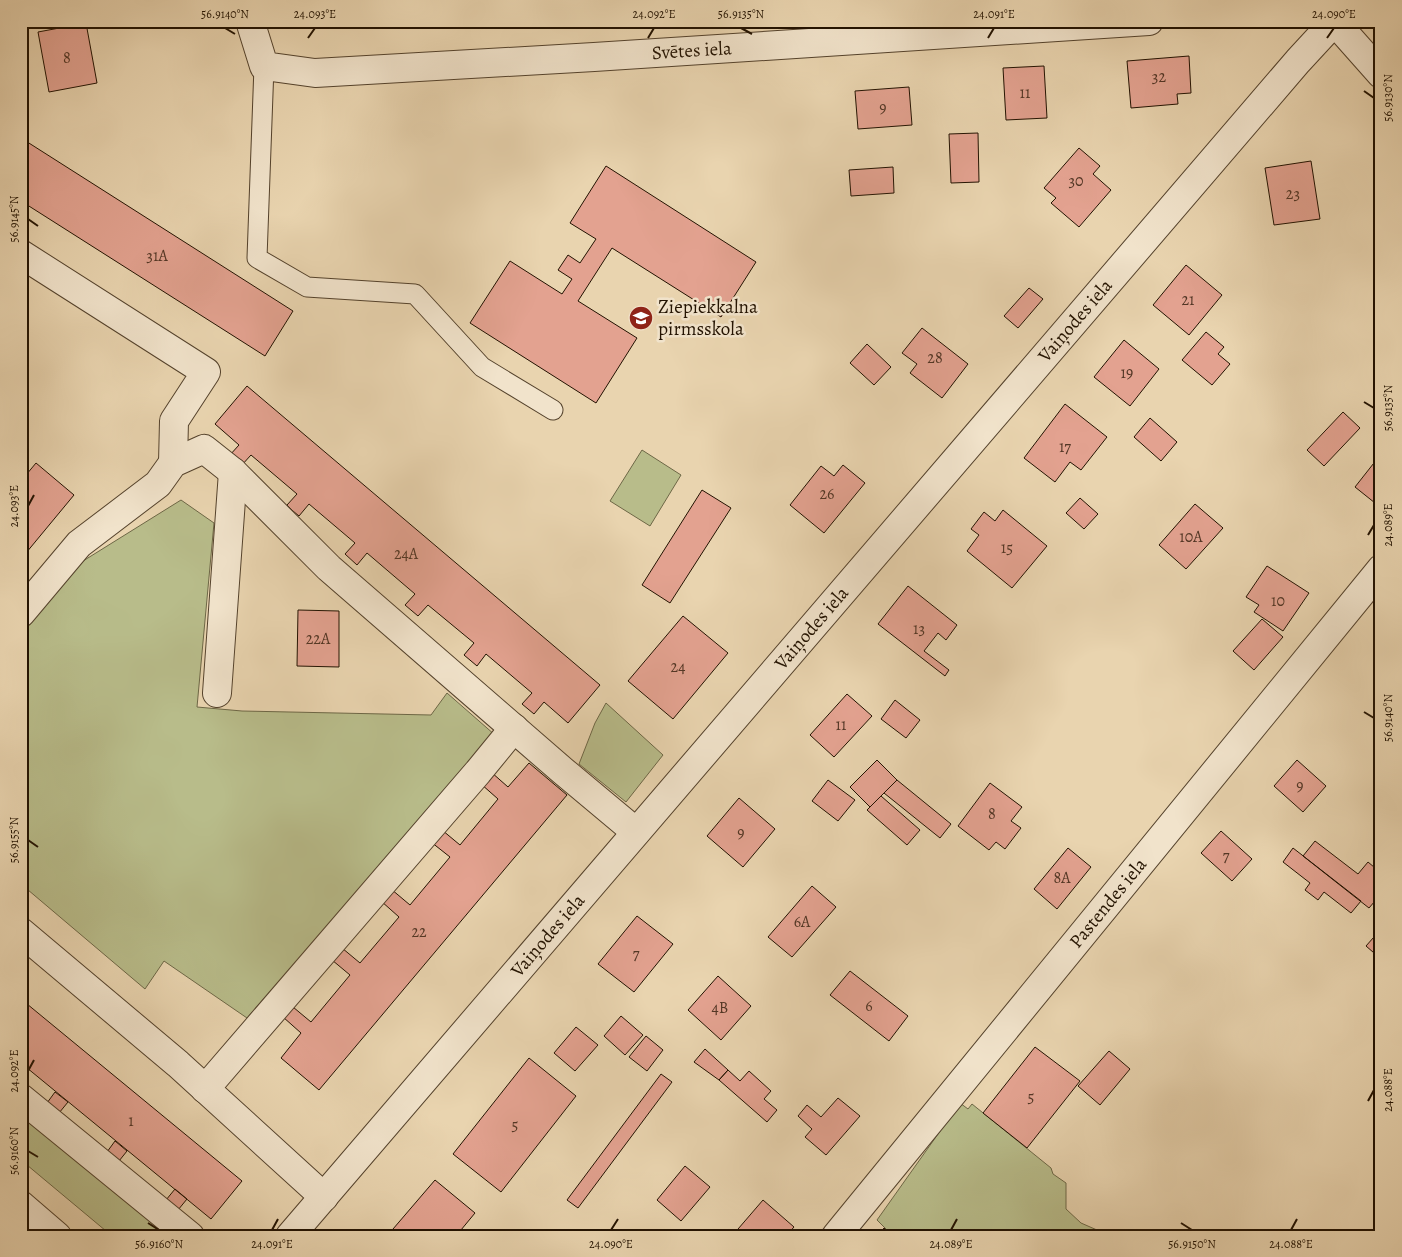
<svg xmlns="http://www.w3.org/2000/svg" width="1402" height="1257" viewBox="0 0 1402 1257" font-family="Alegreya,serif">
<rect width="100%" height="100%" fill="#e9d4af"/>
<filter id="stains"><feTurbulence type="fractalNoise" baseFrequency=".004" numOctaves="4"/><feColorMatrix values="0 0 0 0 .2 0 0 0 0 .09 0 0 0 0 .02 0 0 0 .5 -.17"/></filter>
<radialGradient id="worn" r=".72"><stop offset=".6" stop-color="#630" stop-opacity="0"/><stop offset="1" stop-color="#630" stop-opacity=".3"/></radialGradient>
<path fill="#b8bc8a" stroke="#6d6746" d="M642,450L681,475L650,526L610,501Z
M181,500L214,523L197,707L242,711L431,715L447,693L495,735L247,1018L164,961L145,989L21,884V628L75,566Z
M606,703L663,755L626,802L579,764L595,723Z
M960,1103L968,1109L972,1104L1051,1168L1053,1174L1066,1183V1209L1081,1223L1097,1230L1101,1236H893L877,1220Z
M21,1113L169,1236H112L21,1160Z"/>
<path fill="#e3a290" stroke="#221201" d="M86,23L97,83L49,92L38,32Z
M1189,56L1191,93L1177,94L1178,104L1131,108L1127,61Z
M1044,66L1047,118L1006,120L1003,68Z
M909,87L912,125L858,129L855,91Z
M978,133L979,182L951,183L949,134Z
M21,138L293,311L265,356L21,201Z
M1079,148L1100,166L1093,174L1111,190L1079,227L1051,203L1056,198L1044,188Z
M1311,161L1320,219L1274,225L1265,168Z
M606,166L756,262L721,317L612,248L578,301L637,338L596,403L470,323L510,261L562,294L572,279L558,270L568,255L580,263L596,239L570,223Z
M893,167L894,193L851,196L849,170Z
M1186,265L1222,295L1189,335L1153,305Z
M1029,288L1043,299L1018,328L1004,316Z
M922,328L968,364L942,398L910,373L917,364L902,353Z
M1206,332L1224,347L1218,354L1230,364L1212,385L1182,360Z
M1124,340L1159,369L1130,406L1094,377Z
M867,344L891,367L874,385L850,363Z
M247,386L600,685L568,723L544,702L534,714L522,704L532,693L486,654L477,666L464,655L474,643L428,605L418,616L405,605L415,594L367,553L357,565L345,554L355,543L309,504L299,516L293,511L287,505L297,494L251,455L241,466L229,456L239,445L215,424Z
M1065,404L1107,437L1081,470L1070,462L1055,482L1024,458Z
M1343,412L1360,428L1324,466L1307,450Z
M1150,418L1177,442L1161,461L1134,437Z
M1381,454V505L1380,507L1355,487Z
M36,463L74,495L21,559V481Z
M843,465L865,483L824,533L790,505L821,466L834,476Z
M702,490L731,508L670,603L642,585Z
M1080,498L1098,514L1084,529L1066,513Z
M1195,504L1223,528L1186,569L1159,545Z
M1003,510L1047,546L1012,588L967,551L979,535L971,529L984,512L995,521Z
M1267,566L1309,593L1283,631L1254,612L1259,605L1246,597Z
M908,586L957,625L946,640L938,633L924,651L949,670L945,676L878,624Z
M298,610L339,611V667L297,666Z
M683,616L728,653L673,719L628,681Z
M1262,619L1283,637L1254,670L1233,651Z
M847,694L872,716L834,757L810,735Z
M895,700L920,720L906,738L881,719Z
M877,760L897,780L870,807L850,787Z
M1297,760L1326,786L1303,812L1274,786Z
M529,763L567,795L319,1090L281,1058L301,1033L283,1017L293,1007L311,1022L350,975L332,960L342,948L360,963L399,917L381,901L391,889L410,905L450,857L431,842L442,830L460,845L498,799L481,784L491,772L508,787Z
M828,780L855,800L838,821L812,801Z
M897,780L951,824L940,838L884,793Z
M990,783L1022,807L1011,821L1021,828L1005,849L996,842L989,850L958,826Z
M881,796L920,830L907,845L867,810Z
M739,798L775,829L743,867L707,836Z
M1221,831L1252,859L1232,881L1201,853Z
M1315,841L1358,874L1368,862L1381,873V894L1369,908L1303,856Z
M1068,848L1091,867L1057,909L1034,889Z
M1293,848L1361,901L1351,913L1324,892L1318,900L1305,890L1310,883L1283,862Z
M812,886L836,907L792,957L768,937Z
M637,916L673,944L634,992L598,964Z
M1381,929V959L1366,946Z
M850,971L908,1016L889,1041L830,995Z
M718,976L751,1006L721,1040L688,1010Z
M21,999L242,1181L211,1219L21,1063Z
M621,1016L643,1035L625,1055L604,1036Z
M576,1027L598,1045L575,1071L554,1053Z
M646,1036L663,1050L647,1071L629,1057Z
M1035,1047L1080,1081L1027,1148L983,1113Z
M705,1049L728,1070L719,1080L694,1062Z
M1109,1051L1130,1069L1100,1105L1078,1086Z
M529,1058L576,1096L501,1192L453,1154Z
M728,1070L740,1081L749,1071L771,1091L764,1099L777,1110L767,1122L719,1080Z
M661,1074L672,1082L578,1208L567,1200Z
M55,1092L68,1102L59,1113L47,1103Z
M838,1098L860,1116L826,1155L805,1137L812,1129L798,1116L807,1105L821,1117Z
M115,1141L127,1151L119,1161L107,1152Z
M685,1166L710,1187L681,1221L657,1200Z
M435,1180L475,1213L456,1236H387Z
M175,1189L187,1199L178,1210L166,1200Z
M763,1200L794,1227L786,1236H732Z
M884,1228L893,1236H877Z"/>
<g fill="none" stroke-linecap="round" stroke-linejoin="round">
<g stroke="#54422c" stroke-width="21">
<path id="service" d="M264,66L257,258L307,287L415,294L482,367L553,410"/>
</g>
<g stroke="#54422c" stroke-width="30">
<g id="minor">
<path id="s1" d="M250,21L264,66L315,73L594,57L1149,21"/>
<path d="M1334,21L1381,74"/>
<path d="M21,254L206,372L174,421L173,463"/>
<path d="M21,613L79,544L158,484L173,463L204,449L233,472L329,568L563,771L636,832"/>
<path d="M217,693L233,472"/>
<path d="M21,932L178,1064L324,1197"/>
<path d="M205,1089L478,772L514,728"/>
<path d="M21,1098L190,1236"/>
<path id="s2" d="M290,1236L1298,61L1334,22"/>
<path id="s3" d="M836,1236L1381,569"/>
</g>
</g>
<g stroke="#54422c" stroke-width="30">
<path id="tertiary" d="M21,1205L57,1236"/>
</g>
<use href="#service" stroke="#f1e3cb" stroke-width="19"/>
<use href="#minor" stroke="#f1e3cb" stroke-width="28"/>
<use href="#tertiary" stroke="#f1e3cb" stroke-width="28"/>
</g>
<path fill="none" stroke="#221201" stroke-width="2" d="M225,28L235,34M741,28L752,34M308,38L315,28M648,38L654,28M988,38L994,28M1327,38L1334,28M1364,91L1374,98M28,219L38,226M1364,402L1374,408M28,506L34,495M1368,535L1374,525M1364,712L1374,718M28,840L38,847M28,1071L34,1060M1368,1101L1374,1090M28,1151L38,1157M148,1223L159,1230M1181,1223L1192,1230M272,1230L278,1219M611,1230L618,1219M951,1230L957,1219M1291,1230L1297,1219"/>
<defs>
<g id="school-disc" transform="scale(1.25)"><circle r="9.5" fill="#8f2418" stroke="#f1e3cb"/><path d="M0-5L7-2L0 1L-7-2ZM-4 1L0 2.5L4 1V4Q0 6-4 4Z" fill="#fff"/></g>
</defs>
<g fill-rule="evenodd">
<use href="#school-disc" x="641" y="318"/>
</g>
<g text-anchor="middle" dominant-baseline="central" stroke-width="5" stroke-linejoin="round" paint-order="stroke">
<g font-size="16" fill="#523625">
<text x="67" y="58">8</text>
<text x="1159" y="77">32</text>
<text x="1025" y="93">11</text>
<text x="883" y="108">9</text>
<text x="1076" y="181">30</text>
<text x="1293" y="194">23</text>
<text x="157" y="256">31A</text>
<text x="1188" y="300">21</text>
<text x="935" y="358">28</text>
<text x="1127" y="373">19</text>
<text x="1065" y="447">17</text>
<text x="827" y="494">26</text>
<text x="1191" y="537">10A</text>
<text x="1007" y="548">15</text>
<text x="406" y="554">24A</text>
<text x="1278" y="601">10</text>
<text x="919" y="629">13</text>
<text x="318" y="639">22A</text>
<text x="678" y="667">24</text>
<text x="841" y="725">11</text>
<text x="1300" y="786">9</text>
<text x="992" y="814">8</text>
<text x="741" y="833">9</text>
<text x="1226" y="856">7</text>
<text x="1062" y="878">8A</text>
<text x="802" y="922">6A</text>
<text x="419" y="932">22</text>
<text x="636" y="954">7</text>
<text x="869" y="1006">6</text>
<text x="720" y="1008">4B</text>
<text x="1031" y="1097">5</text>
<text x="131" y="1121">1</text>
<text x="515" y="1125">5</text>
</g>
<g font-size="19" fill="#221201" stroke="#f1e3cb">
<text stroke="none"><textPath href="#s1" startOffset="476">Svētes iela</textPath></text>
<text stroke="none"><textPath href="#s2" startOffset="1206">Vaiņodes iela</textPath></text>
<text stroke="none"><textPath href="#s2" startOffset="801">Vaiņodes iela</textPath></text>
<text stroke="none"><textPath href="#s3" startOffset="430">Pastendes iela</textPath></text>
<text stroke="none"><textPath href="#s2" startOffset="396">Vaiņodes iela</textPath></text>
</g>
<g font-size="19" fill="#221201" stroke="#f1e3cb" text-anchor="start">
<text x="658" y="307">Ziepiekkalna<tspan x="658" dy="22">pirmsskola</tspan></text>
</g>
</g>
<rect width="1402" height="1257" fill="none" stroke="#e9d4af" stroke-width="55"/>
<rect x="28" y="28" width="1346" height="1202" fill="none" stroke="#221201" stroke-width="2"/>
<g font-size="12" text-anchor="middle" fill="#221201">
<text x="225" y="18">56.9140°N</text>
<text x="315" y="18">24.093°E</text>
<text x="654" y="18">24.092°E</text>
<text x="741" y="18">56.9135°N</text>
<text x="994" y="18">24.091°E</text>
<text x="1334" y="18">24.090°E</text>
<text transform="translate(1388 98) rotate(-90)" y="4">56.9130°N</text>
<text transform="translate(14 219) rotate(-90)" y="4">56.9145°N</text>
<text transform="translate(1388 408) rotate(-90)" y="4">56.9135°N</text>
<text transform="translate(14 506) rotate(-90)" y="4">24.093°E</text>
<text transform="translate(1388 525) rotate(-90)" y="4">24.089°E</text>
<text transform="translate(1388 718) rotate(-90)" y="4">56.9140°N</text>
<text transform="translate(14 840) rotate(-90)" y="4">56.9155°N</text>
<text transform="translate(14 1071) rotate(-90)" y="4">24.092°E</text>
<text transform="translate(1388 1090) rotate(-90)" y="4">24.088°E</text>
<text transform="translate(14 1151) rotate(-90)" y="4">56.9160°N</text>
<text x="159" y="1248">56.9160°N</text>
<text x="272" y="1248">24.091°E</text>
<text x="611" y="1248">24.090°E</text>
<text x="951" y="1248">24.089°E</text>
<text x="1192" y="1248">56.9150°N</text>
<text x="1291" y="1248">24.088°E</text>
</g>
<rect width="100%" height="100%" filter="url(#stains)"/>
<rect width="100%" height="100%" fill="url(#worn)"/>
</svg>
